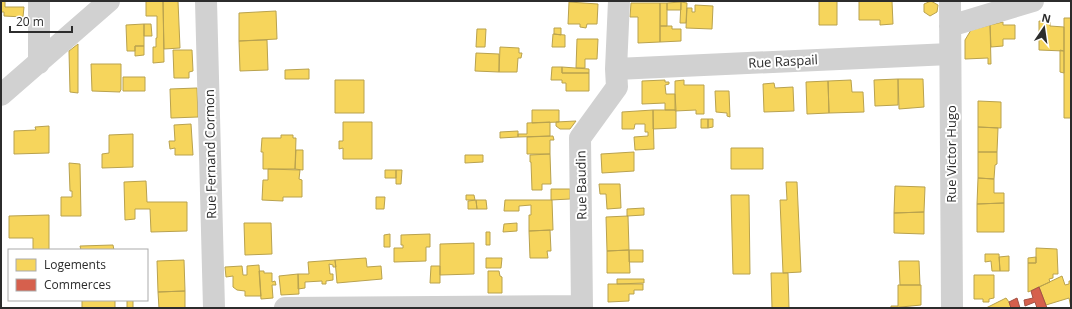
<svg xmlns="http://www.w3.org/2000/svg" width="1072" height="309" viewBox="0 0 1072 309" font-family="'Open Sans',sans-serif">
<rect width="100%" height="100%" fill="#fff"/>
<path fill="#f6d55c" stroke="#b9a24e" d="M1,1H5V7H24L23,17L4,16V12H1Z
M146,1H163L164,62L153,63V47H156V38H157V16H146Z
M163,1H178L180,48L164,49Z
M819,1H837V25H819Z
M859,1H892L893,24L880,25V20H859Z
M931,1L938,5L937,12L930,16L924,12V4Z
M569,2L598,4L597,24H587L586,28L580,27V24H568Z
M681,2V10H667V3Z
M681,2L687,3L686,23H680Z
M631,3H660V42L638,43V17H630Z
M660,3H667V26H660Z
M695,5L713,6L712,29L686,28L687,8H692V12H695Z
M276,11L277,39L239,41V13Z
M1064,18H1071V118H1064Z
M1039,21L1050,22V26L1064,27V51L1039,50Z
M1003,22V25H1015V39H1003V46L991,47L990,25Z
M144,24V46H135V51H127L126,25Z
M144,24H151L152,36H144Z
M990,25L991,64H988V58L965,59V40L971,30Z
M660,26H672V29H681V41L660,42Z
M554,28H561V35L554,34Z
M477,29H486L485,47H476Z
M553,34L565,35V47H552Z
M577,39H598L597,59H585V68H576Z
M267,40L268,70L240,71L239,41Z
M78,44V93L70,92L69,51Z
M135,46H144V55L135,56Z
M500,47L519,48V53H522L521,58H518L517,72H499Z
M173,50H192L193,71L189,72V78H174Z
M1060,50L1064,51V73L1060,72Z
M476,53L499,54V72L475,71Z
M91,64H121V90L120,91V92L92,91Z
M552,67H562V73H589V91H566V83H562V80H551Z
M562,67L589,69V73H562Z
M309,69V79H285V70Z
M123,77H145V91H123Z
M898,79V105L875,106L874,80Z
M898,79H923L924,107L899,109Z
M335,80H364V113H335Z
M665,80V82H669V84L665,85L666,94H675L676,110H665V103L642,104V81Z
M684,80V85H704V114H696V110L675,111V81Z
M851,80L852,92H863L864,112L829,113L828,81Z
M828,81L829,113L807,114L806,82Z
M774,83L775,88L793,87L794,111L764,112L763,84Z
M197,88L198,117L171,118L170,89Z
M715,91H729L730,117L727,116V113L716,112Z
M978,101L1001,102V128L978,127Z
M532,110H559V122L532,123Z
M653,110L654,149L635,150L634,137L648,136V132H645V124H635L634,129H622V112Z
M653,110H676V128L653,129Z
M701,119H708V128H701Z
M708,119H713V127L708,128Z
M576,121L570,129H560L556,126V122Z
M343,122H372V159H343V148L339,149V141H343Z
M550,122V136L518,137V134H527V123Z
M191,124L193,155H175V148L170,149L169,141H175L174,125Z
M49,126V153L14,154V131L36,130L35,127Z
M978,127L998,128L997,152H978Z
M518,131V137L500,138V132Z
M133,134V167L102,168V154L109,153V135Z
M281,135H293V138H296L295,169H263V152H261L262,138H281Z
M553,136L554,140H550V154H527V137Z
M731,148H763V169H731Z
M296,150H303V170L295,169Z
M634,152V171L602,173L601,154Z
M978,152H997V164L995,165L994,179L978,178Z
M550,154L551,184H542V190H532L531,162H530V155Z
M465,155H483V162L465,163Z
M69,163L80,164L81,216H61V197H72V191H70Z
M268,169L300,170L299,179L302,180V197H283V201L262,200L263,180H268Z
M385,170H396V178H385Z
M396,170H402L401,184H396Z
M978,178L994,179V193H1004V203L977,204Z
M146,181L147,202H187V231L151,232L150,209H135V219L125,220L124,182Z
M786,182H797L801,272L783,273L780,200H787Z
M599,184H620L621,208L607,209L606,194H600Z
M895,186L925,187L924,212L894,213Z
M551,189H570V199L551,200Z
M466,195H474L475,200H466Z
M731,195H749L750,274H733Z
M376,197H385L384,209H376Z
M476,200L477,209H468V201Z
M476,200H486L487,209H477Z
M505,200H552L553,230L529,231V215H531V205L519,206V211H504Z
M1004,203V232H977V204Z
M644,208V215L627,216V209Z
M924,212V234L894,233V213Z
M49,215V250H33V238H9V216Z
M628,216L629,250L607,251L606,217Z
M244,223H271L272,254L245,255Z
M517,223V231L503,232L504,224Z
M550,230L551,251H547L548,258H530L529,231Z
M486,232H490V245H486Z
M390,234V247H384V235Z
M430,234V247H426V261L394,262V248H403V245H401V235Z
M474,243V274L440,275V244Z
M113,245L114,250H81L80,246Z
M1036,248L1057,249L1058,274H1053V278L1049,279L1050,282L1028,292V263H1036Z
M629,250L630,273H607V251Z
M629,250H643V262H629Z
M985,254H999L1000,271H992L991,261L985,262Z
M1009,256V271H1000L999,257Z
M1036,257V263H1028V258Z
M366,258L367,267L381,266L382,279L337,283L335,260Z
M486,258H502L501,268H486Z
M184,260L185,291L158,292L157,261Z
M335,260L336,267H333V265L329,264L330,274H333V280L326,281V284H322V281L305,282V288L298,289V274H309L308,262Z
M899,261H919L920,285H900Z
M259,265L261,296H245V291L237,290L233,287V276L226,277L225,267L242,266L243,275H247V266Z
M431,266H440V283H430Z
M259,271H264V273H272V282L275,281L276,285H272L273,298L261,299Z
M488,271H499L500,276L502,277V293H488Z
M771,273H788L789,308H772Z
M298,274L299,294L281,295L279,276Z
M974,275H994V298L989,299V302H983V299H974Z
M1062,276L1065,285L1069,284V281H1071V308L1069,298L1046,305L1039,287Z
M617,279H644V283L617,284Z
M608,284H643V290H634V294H629V301L608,302Z
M898,285H921V305L891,308V306H898Z
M185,291V308H159L158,292Z
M1006,298L1009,302L1011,308H986Z
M82,300H115V308H82Z
M127,300H133V308H127Z"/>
<path fill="#d6604d" stroke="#a35043" d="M1039,287L1047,308H1037L1035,302L1025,306L1024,300L1033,298L1031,291Z
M1017,298L1020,308H1011L1009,302Z"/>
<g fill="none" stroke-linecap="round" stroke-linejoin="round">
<path stroke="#d1d1d1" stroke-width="22" d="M206,1L214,308
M950,1L952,308
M950,26L1033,1
M39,63V1
M616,69L950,54
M1,95L109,1
M285,308L582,306
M582,308L580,138L617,87L616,69L619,1"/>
</g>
<g text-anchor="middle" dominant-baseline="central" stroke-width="4" stroke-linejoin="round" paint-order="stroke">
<g font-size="13" fill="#2c2c2c" stroke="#fff">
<text transform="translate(783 61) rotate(-3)">Rue Raspail</text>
<text transform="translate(210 154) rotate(-91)">Rue Fernand Cormon</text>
<text transform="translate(951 154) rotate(-90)">Rue Victor Hugo</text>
<text transform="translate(581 185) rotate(-91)">Rue Baudin</text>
</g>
</g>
<rect width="1072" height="309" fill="none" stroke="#2c2c2c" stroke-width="4"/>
<rect x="8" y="249" width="140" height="52" fill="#ffffff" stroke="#ababab"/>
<rect x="16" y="259" width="20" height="12" fill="#f6d55c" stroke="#ababab"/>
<text x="44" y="269" font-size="12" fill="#2c2c2c">Logements</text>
<rect x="16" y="279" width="20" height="12" fill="#d6604d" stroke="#ababab"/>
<text x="44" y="289" font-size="12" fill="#2c2c2c">Commerces</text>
<g transform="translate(1044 28) rotate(13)" stroke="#ffffff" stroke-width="3" paint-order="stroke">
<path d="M0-3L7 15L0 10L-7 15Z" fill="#2c2c2c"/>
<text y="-6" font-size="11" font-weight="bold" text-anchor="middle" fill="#2c2c2c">N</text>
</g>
<path d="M10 26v6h62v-6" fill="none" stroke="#2c2c2c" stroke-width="2"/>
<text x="16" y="26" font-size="12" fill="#2c2c2c" stroke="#ffffff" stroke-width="3" paint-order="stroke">20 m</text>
</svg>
